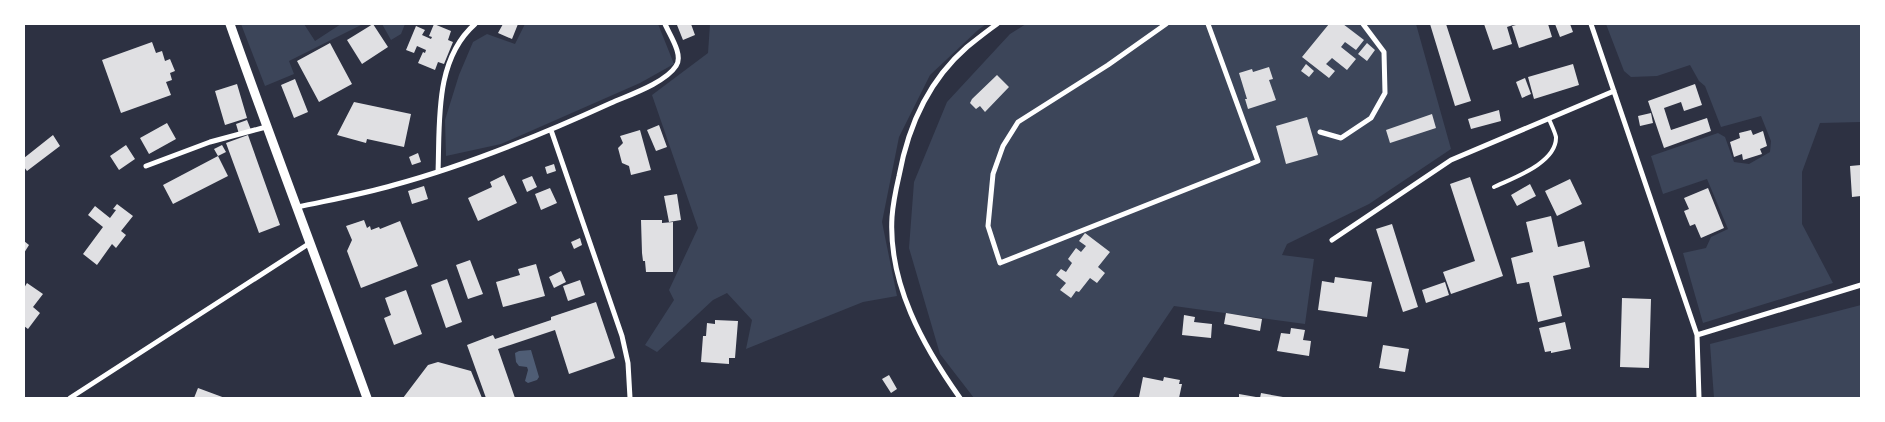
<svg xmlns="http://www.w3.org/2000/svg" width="1885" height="422" viewBox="0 0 1885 422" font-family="'Archivo Narrow',sans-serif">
<rect width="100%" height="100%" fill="#2d3142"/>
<path fill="#3c4559" d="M241,24H304L315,41L341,24H363L289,61L294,74L265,86Z
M382,24H405L401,34L391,40Z
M525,24H658L674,64L640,83L501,144L446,156L445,120L459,75L473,42L487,34L515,44Z
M710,24H986L978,30L930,75L899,137L882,222L897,296L863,302L746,349L752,320L727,293L713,300L657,352L645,345L674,300L669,290L698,228L652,95L708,53Z
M1026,24H1416L1451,149L1369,204L1287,244L1282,255L1314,259L1305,324L1174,306L1112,398H974L940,354L909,248L914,182L947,102L1010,34Z
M1606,24H1861V122L1820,123L1802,172V224L1833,283L1703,323L1683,253L1706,248L1711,237L1728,229L1707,179L1663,194L1651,156L1718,133L1725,137L1734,162L1749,164L1770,152L1771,141L1761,116L1721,127L1705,86L1699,81L1690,65L1657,76L1631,77L1624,71Z
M1861,305V398H1714L1710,344Z"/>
<path fill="#4f5d75" d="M531,350L539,377L537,380L528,383L525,381L528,370L527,367L519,366L516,362L515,353L519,351Z"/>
<path fill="#e0e0e3" d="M373,24L388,47L362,64L347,40Z
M434,24L451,31L448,40L453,42L444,64L438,62L435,70L418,63L423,52L425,53L426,50L417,46L414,53L406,50L416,26L425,30L422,35L431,39L432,37L429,36Z
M503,24H518L512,39L498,33Z
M681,24H691L695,35L683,40L677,25Z
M1329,24H1343L1364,40L1356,50L1345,42L1341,47L1356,59L1347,70L1332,58L1326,64L1335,71L1329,78L1302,57Z
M1430,24H1446L1471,101L1455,106Z
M1484,24H1516L1507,27L1512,44L1493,50Z
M1520,24H1548L1552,37L1519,48L1512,26Z
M1555,24H1570L1573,32L1560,37Z
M152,42L156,53L162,51L165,61L170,59L175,71L170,73L172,80L166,82L171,95L121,113L102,60Z
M330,43L352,84L319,102L297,61Z
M1367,43L1375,50L1367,61L1358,54Z
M1306,64L1314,71L1309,77L1301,71Z
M1573,64L1579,85L1534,99L1528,77Z
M1269,67L1273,79L1269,80L1276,100L1248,109L1245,99H1247L1239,73L1252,69L1253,72Z
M997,75L1009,87L985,112L980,106L976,109L970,103L972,99Z
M1525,78L1531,94L1522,98L1516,82Z
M295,79L308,112L294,118L281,85Z
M237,84L247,118L225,125L215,91Z
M1695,84L1702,105L1684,111L1681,102L1664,108L1671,130L1707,118L1711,131L1664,148L1648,101Z
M354,102L411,114L404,147L367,139L366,143L337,135Z
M1499,110L1501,121L1471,129L1468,119Z
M1651,113L1653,123L1640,126L1638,116Z
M1432,114L1436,128L1390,143L1386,130Z
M1307,117L1318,155L1286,164L1276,126Z
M247,120L251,130L239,134L236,124Z
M167,123L176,139L149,154L140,138Z
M659,125L667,147L656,151L647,130Z
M640,130L651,170L631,175L629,166L622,163L618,148L623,143L620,136Z
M1751,130L1753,135L1763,131L1767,146L1760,149L1762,154L1743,160L1742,154L1734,157L1730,142L1740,138L1739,133Z
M53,135L60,146L27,171L24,167V158Z
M248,135L280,225L259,233L226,143Z
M126,145L135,159L119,170L110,156Z
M222,145L226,152L218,156L214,149Z
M418,153L421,162L412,165L409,157Z
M218,156L228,176L173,204L163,185Z
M554,164L556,171L547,174L545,167Z
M1861,165V196L1852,197L1850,166Z
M504,175L517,203L478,221L468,198L492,187L490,182Z
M532,176L537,187L527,192L522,180Z
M1470,177L1503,276L1451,294L1443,272L1475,261L1450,184Z
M1570,179L1582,204L1557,216L1545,191Z
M1530,184L1536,196L1517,206L1511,195Z
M424,186L428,199L412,204L408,191Z
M550,188L557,203L541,210L535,194Z
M1708,188L1724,228L1701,238L1695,224L1690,226L1684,211L1689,209L1684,198Z
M677,194L681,220L669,222L664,196Z
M117,204L133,216L121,231L126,235L116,248L112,244L97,265L83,254L103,227L88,215L95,206L110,218L116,210L113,209Z
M1551,216L1558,247L1584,241L1590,267L1553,276L1562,316L1538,322L1529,282L1517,284L1511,258L1533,252L1526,222Z
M364,220L367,228L370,226L371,230L379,227L380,229L400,221L418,266L361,288L347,251L352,240L346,226Z
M641,220H662V223L673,222V272H646L645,261H643L642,253Z
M1392,224L1418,307L1403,312L1376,229Z
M1085,233L1110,252L1098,267L1105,273L1097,283L1090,278L1079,292L1076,291L1071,298L1060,290L1066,283L1056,275L1061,269L1066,272L1072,263L1068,259L1076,248L1081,252L1086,246L1079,241Z
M580,238L582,245L574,249L571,242Z
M24,241L29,245L24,253Z
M470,260L483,294L468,299L456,265Z
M536,264L545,296L503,307L496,282L520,275L518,269Z
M561,271L566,282L554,288L549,277Z
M1335,277L1372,282L1367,317L1318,310L1322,281L1334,283Z
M447,279L462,322L446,328L431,285Z
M580,280L585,295L568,301L563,286Z
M1445,282L1449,295L1426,303L1422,290Z
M27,283L43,294L33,307L40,313L28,329L24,326V288Z
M406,290L422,334L394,345L384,318L391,315L385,298Z
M1622,298L1651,299L1649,368L1620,367Z
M596,302L615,358L569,374L555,330L498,349L515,398H486L467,345L493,335L495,339L551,320V317Z
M1226,313L1262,319L1260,331L1224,324Z
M1184,315L1195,317L1194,322L1212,324L1211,338L1182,335Z
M715,320L738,321L735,358H729V364L701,362L703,336H706L707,323L715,324Z
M1565,322L1571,349L1551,353V351L1545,352L1539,328Z
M1291,328L1305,330L1303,340L1311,341L1309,356L1277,351L1281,333L1290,334Z
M1383,345L1409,349L1405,372L1379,368Z
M438,362L471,371L482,398H403L428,365Z
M889,375L897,389L891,393L882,379Z
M1143,377L1163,381L1164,377L1180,380L1179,384H1182L1179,398L1139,397Z
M198,388L225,398H194Z
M1261,393L1283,397V398H1260Z
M1239,394L1256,397V398H1239Z"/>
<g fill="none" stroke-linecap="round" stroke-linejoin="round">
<path stroke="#fff" stroke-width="4" d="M1494,187C1513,178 1557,163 1556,137C1555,132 1551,124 1549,119"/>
<path stroke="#fff" stroke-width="5" d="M1166,24L1108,65L1018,122L1003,146L993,174L988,226L1000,263L1258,161L1208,24
M1591,24L1697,335L1699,398
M551,130L622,336L628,363L630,398
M1320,132L1341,138L1371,118L1385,93L1384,52L1363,24
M146,166L210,142L266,127
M438,172C440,123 434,60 475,24
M298,207C330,200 363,194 394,185C468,165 541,135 611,103C629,95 665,83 676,66C684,55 669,34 665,24
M1332,240L1451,160L1614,91
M1697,335L1861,285
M70,398L310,243
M960,398C923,346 888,283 892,217C893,203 896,189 899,176C908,127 929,80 967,47C977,39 987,31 997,24"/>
<path stroke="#fff" stroke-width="9" d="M230,24C274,149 322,273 367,398"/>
</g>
<rect width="1885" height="422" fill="none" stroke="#ffffff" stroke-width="50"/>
</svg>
